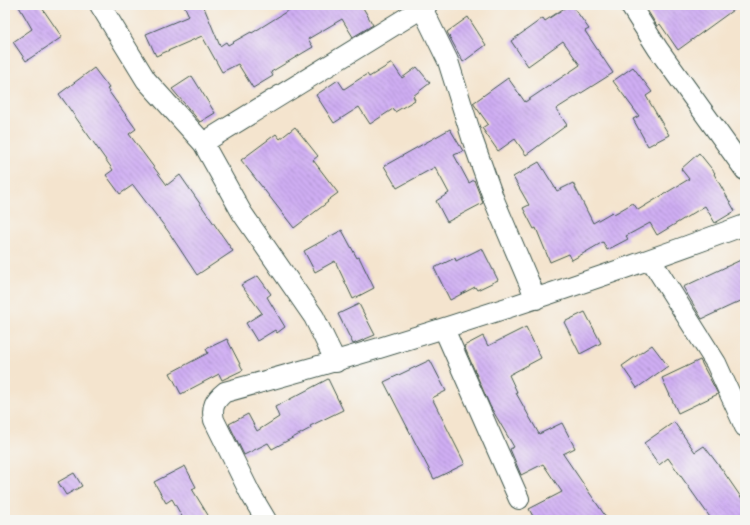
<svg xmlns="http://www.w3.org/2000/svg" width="750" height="525" viewBox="0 0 750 525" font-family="Vollkorn,serif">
<defs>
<pattern id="building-back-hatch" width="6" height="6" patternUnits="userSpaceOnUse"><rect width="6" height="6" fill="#cfadf3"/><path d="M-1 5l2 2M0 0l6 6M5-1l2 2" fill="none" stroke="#a78ec6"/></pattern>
</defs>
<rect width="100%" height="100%" fill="#f6f6f2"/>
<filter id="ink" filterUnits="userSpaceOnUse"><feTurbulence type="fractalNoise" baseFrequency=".025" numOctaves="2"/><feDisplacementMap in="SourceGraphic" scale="8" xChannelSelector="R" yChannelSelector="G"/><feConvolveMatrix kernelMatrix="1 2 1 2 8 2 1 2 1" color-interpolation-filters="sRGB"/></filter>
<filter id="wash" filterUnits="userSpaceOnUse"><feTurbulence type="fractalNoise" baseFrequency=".012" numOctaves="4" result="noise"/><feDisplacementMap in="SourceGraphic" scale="16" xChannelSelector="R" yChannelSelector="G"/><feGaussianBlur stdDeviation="0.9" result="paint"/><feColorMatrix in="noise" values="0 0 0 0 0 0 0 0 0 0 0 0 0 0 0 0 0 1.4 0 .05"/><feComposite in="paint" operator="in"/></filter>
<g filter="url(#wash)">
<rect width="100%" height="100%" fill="#f4e4ce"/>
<g id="blocks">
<path fill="url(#building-back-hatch)" d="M18,5H40L62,37L26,61L13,42L32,29Z
M184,5H203L220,46L226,42L228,45L251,32L252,33L297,5H364L362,6L373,25L353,37L342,19L308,39L313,47L271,72L273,76L253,88L238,64L222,72L202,36L156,56L146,34L189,16Z
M569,5H572L589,29L585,31L613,73L556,109L567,125L526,155L515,139L498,151L482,128L488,124L473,103L508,78L525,102L580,65L563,41L528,66L511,41L543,18L545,21Z
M644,5H740L678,50L660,24L657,26Z
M468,17L486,45L463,62L447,32Z
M392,63L402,78L417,67L430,83L413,96L415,100L395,112L393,109L370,124L359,107L334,123L316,95L338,80L344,89L367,74L369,77Z
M633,67L652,92L646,96L669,135L648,146L633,119L639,116L613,81Z
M94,68L109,88L107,89L136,129L129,134L167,185L180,175L233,251L197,275L168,231L133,185L120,194L106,175L113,170L59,94Z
M192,76L215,113L200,122L172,89Z
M295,127L318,156L313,160L338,193L327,201L328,202L294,228L241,160L276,134L280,139Z
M450,129L463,151L454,155L469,183L474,180L483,203L447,222L436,201L449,193L435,167L397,188L384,166Z
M699,153L715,173L714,174L735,211L715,223L705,206L657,235L650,223L626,236L628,239L607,250L603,242L572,260L569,254L550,262L536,228L534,229L523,208L529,205L513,177L539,162L557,191L573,183L593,223L612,212L614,214L633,203L638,210L689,179L681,169Z
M342,230L357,258L359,257L374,288L353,299L335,261L315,272L304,251Z
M482,248L498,280L477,290L475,287L450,300L434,268L455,258L456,261Z
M745,258V299L702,319L683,287Z
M258,276L271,294L267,297L285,327L277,333L275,330L257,341L246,323L262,313L241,285Z
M359,304L375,335L353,344L338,314Z
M585,312L601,343L580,354L564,322Z
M526,327L541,358L509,375L517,392L516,393L539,434L562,423L575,448L563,454L608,520H535L529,509L562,492L543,464L521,475L510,449L514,447L490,406L464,346L483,336L488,346Z
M227,339L243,370L222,380L219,374L181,394L170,373L208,353L206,349Z
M652,345L668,366L637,388L622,366Z
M430,360L446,391L432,398L465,464L434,479L384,382Z
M700,360L718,394L678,413L662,378Z
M328,379L343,410L310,426L311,428L272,449L268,443L244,455L229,424L248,414L257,431L279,417L275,407Z
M674,422L695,452L704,446L723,471L745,503V520H712L668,458L659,465L644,443Z
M185,466L196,487L192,489L211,520H184L172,499L166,503L154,482Z
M74,473L82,486L66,495L58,482Z"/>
</g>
</g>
<g filter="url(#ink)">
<use href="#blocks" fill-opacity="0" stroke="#3f564b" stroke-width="1"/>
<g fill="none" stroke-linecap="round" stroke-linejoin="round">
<g stroke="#3f564b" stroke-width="22">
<path id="minor" d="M100,5L146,80L203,143L242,213L314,317L336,362
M630,5L658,49L745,170
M422,8L448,61L473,141L494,200L536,299
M203,143L427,5
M651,260L716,363L745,427
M444,329L519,499
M266,520L250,493L214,420C211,407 215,400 225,392C401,345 574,288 745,225"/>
</g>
<use href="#minor" stroke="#fff" stroke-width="20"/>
</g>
</g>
<rect width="750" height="525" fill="none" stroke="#f6f6f2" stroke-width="20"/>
</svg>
